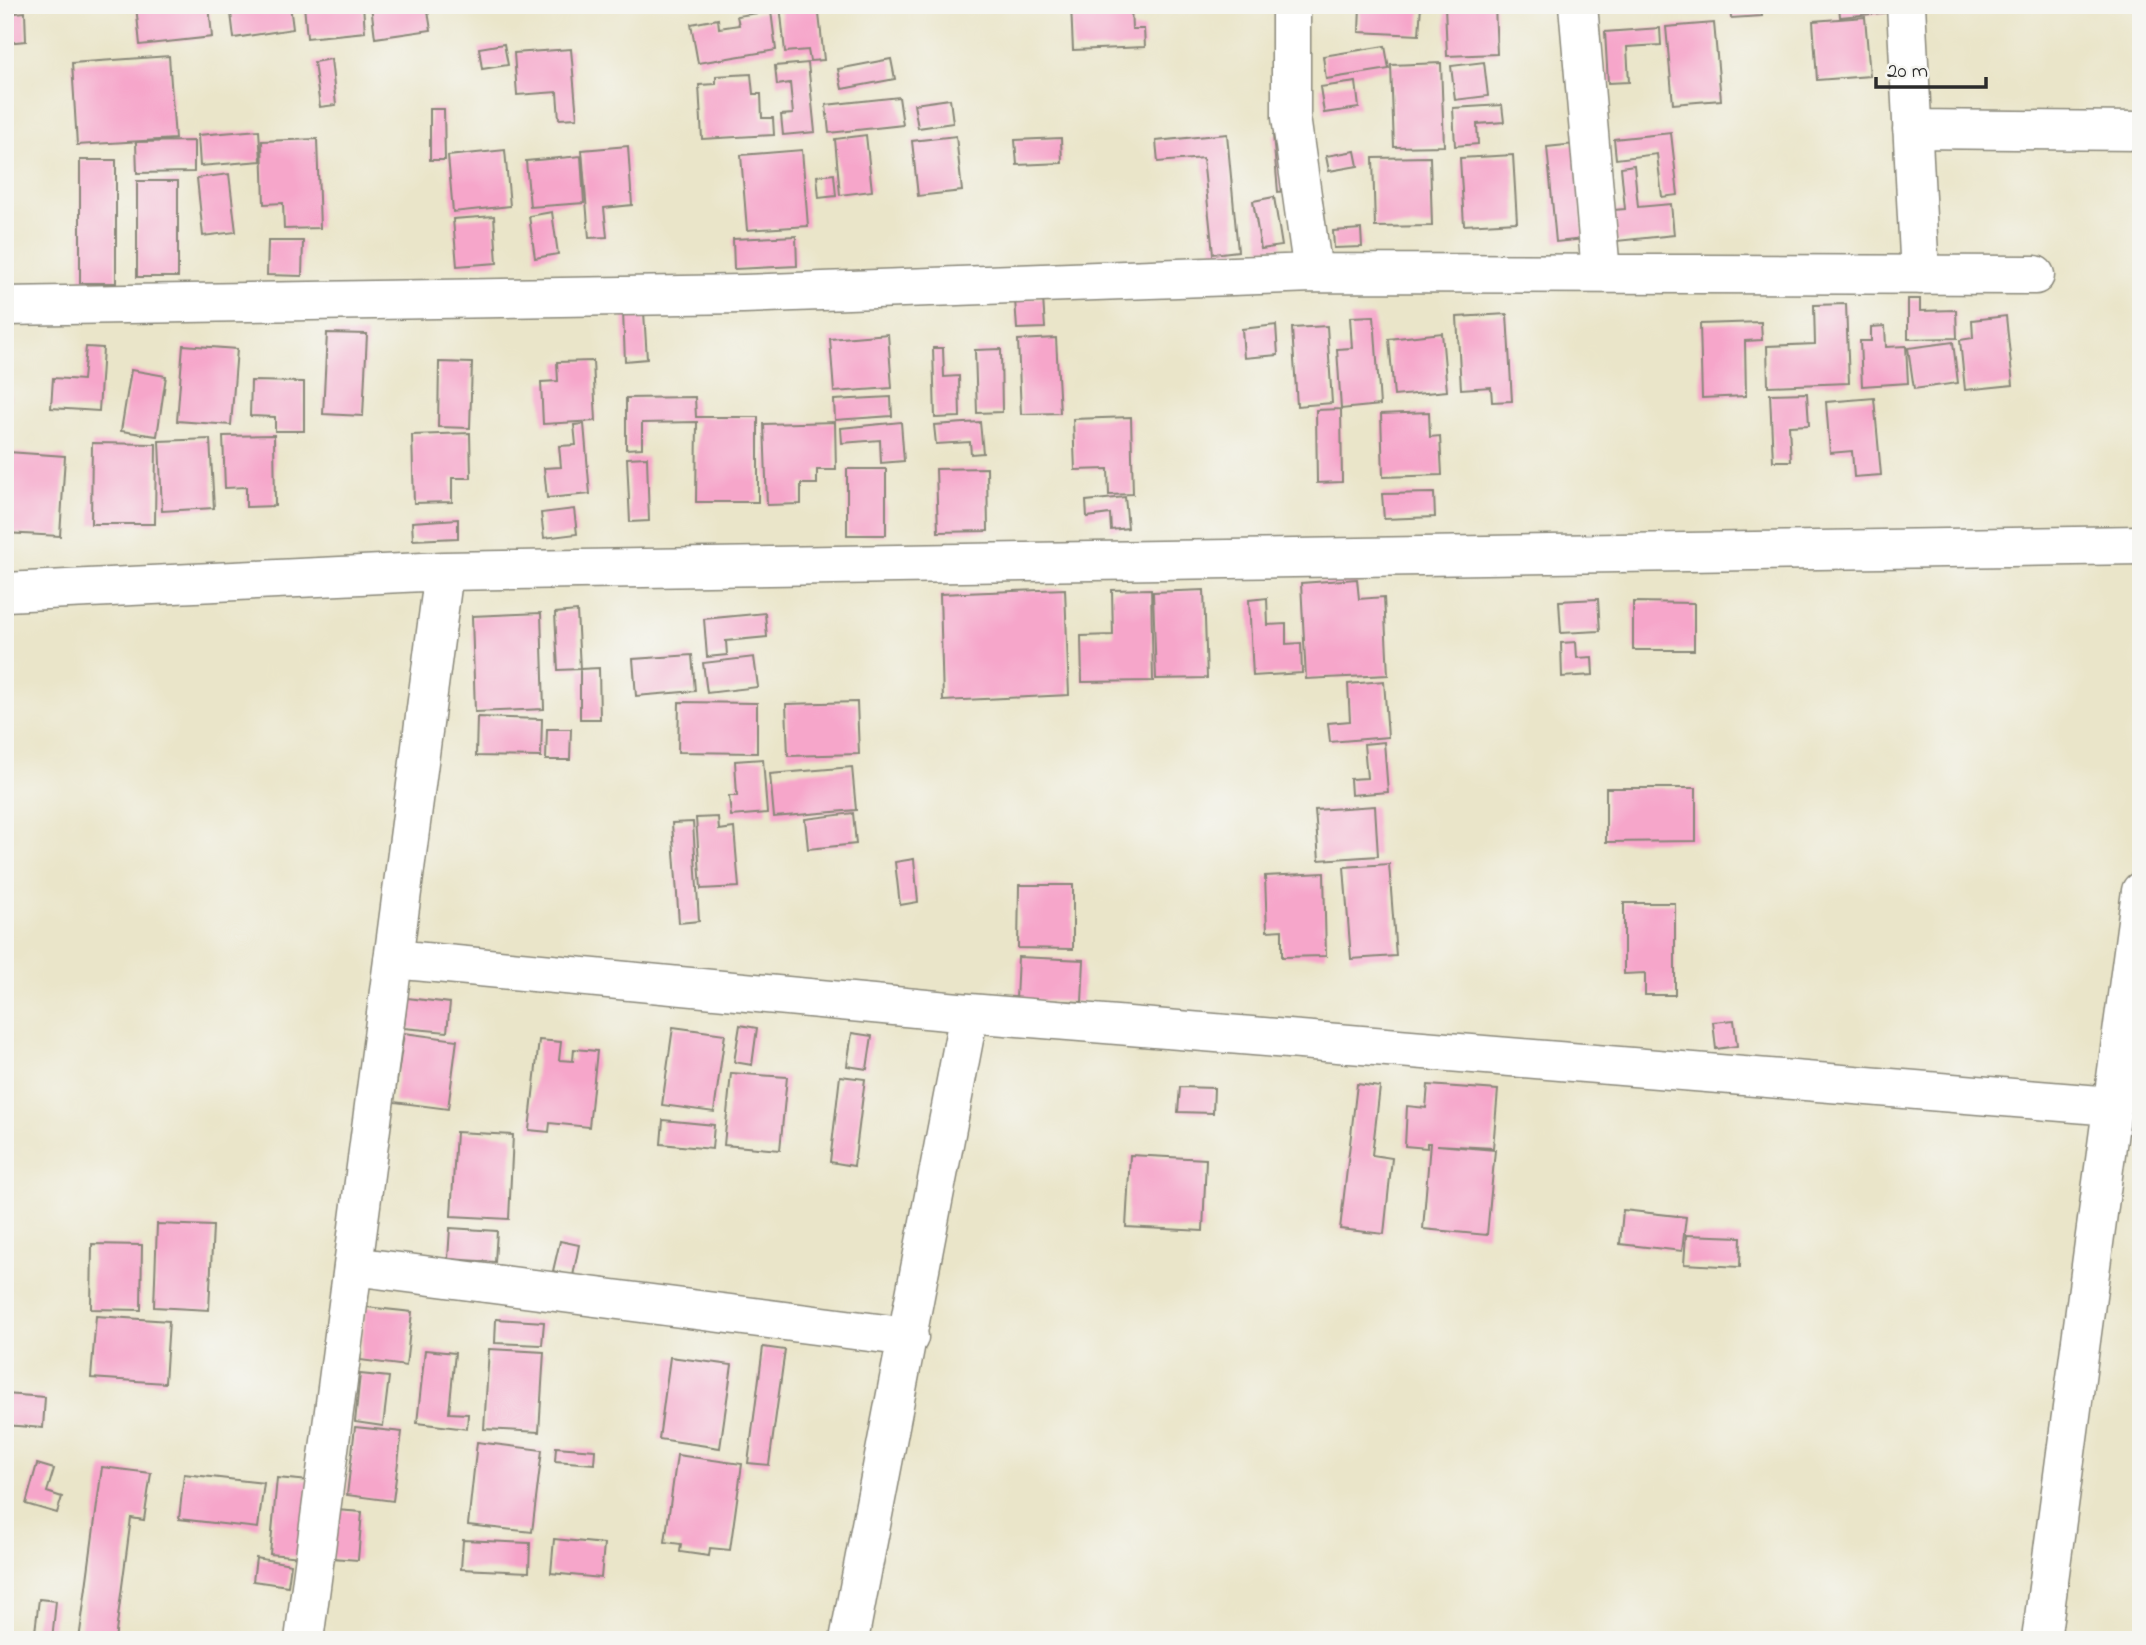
<svg xmlns="http://www.w3.org/2000/svg" width="2146" height="1645" viewBox="0 0 2146 1645" font-family="'Indie Flower',sans-serif">
<rect width="100%" height="100%" fill="#f6f6f2"/>
<filter id="ink" filterUnits="userSpaceOnUse"><feTurbulence type="fractalNoise" baseFrequency=".0143" numOctaves="2"/><feDisplacementMap in="SourceGraphic" scale="14" xChannelSelector="R" yChannelSelector="G"/><feConvolveMatrix kernelMatrix="1 2 1 2 8 2 1 2 1" color-interpolation-filters="sRGB"/></filter>
<filter id="wash" filterUnits="userSpaceOnUse"><feTurbulence type="fractalNoise" baseFrequency=".00686" numOctaves="4" result="noise"/><feDisplacementMap in="SourceGraphic" scale="28" xChannelSelector="R" yChannelSelector="G"/><feGaussianBlur stdDeviation="1.57" result="paint"/><feColorMatrix in="noise" values="0 0 0 0 0 0 0 0 0 0 0 0 0 0 0 0 0 1.4 0 .05"/><feComposite in="paint" operator="in"/></filter>
<g filter="url(#wash)">
<rect width="100%" height="100%" fill="#eae5c9"/>
<g id="blocks">
<path fill="#f6a6ca" d="M136,5H209L212,37L140,45Z
M230,5H290L293,29L234,38Z
M304,5H363L365,32L307,38Z
M371,5H427L431,30L375,38Z
M780,5H818L824,60L810,61L808,50L785,52Z
M1071,5H1131L1132,29H1144L1145,47L1073,50Z
M1360,5H1421L1419,35L1359,32Z
M1445,5H1495L1497,54L1447,56Z
M1730,5H1761L1762,16L1731,18Z
M1839,5H1904V11L1840,17Z
M771,11L776,50L698,63L691,24L718,19L719,28L739,25L737,16Z
M25,12L26,41L5,43V14Z
M1865,17L1870,76L1817,80L1813,21Z
M1714,23L1721,100L1673,104L1666,27Z
M1660,28L1661,45L1627,47L1629,82L1608,83L1605,32Z
M504,44L508,65L482,69L479,48Z
M1385,46L1389,69L1326,79L1323,56Z
M571,49L577,118L559,119L557,92L517,95L514,53Z
M169,56L175,139L77,145L72,63Z
M331,59L336,105L320,107L314,62Z
M891,59L895,79L842,89L838,69Z
M1484,62L1488,96L1455,100L1451,66Z
M808,63L815,132L783,135L781,115L793,114L790,83L777,85L775,66Z
M1441,63L1444,146L1394,147L1391,65Z
M751,74L753,94H761L762,118H773L774,135L702,139L699,85L716,84V76Z
M1356,82L1359,108L1324,113L1320,87Z
M899,97L903,125L829,133L826,105Z
M950,99L953,123L918,128L914,104Z
M1502,105L1504,122L1477,124L1478,144L1455,146L1453,108Z
M430,109H444L445,160H430Z
M259,130L261,161L200,166L198,135Z
M1291,133L1296,190L1278,192L1273,135Z
M1671,133L1678,195L1662,197L1657,154L1616,159L1614,139Z
M1227,134L1238,251L1213,254L1203,158L1158,162L1156,141Z
M866,135L872,191L840,195L835,139Z
M956,136L962,191L918,196L912,141Z
M1061,138L1062,163L1017,165L1015,140Z
M317,139L320,228L284,229L283,203L264,204L262,141Z
M194,141V172L137,173L136,142Z
M1575,144L1584,239L1556,242L1547,147Z
M628,146L632,205L604,208L607,237L589,238L582,150Z
M505,150L510,206L453,212L448,156Z
M802,150L808,226L747,230L741,155Z
M1355,151L1358,166L1329,171L1326,156Z
M1513,155L1517,222L1464,225L1460,158Z
M581,156L584,203L530,207L526,161Z
M1430,157L1432,226L1375,227L1373,158Z
M80,160H116V283H80Z
M1634,165L1638,207L1671,204L1674,235L1617,241L1614,210L1625,209L1621,167Z
M229,174L236,232L203,236L197,178Z
M834,174L836,196L819,198L817,176Z
M137,181H178V277H137Z
M1274,197L1282,246L1261,249L1253,201Z
M552,212L558,254L535,258L529,216Z
M494,216L497,263L457,266L453,219Z
M1361,229L1362,247L1334,248L1333,231Z
M796,236L797,266L734,269L733,239Z
M268,241H303L302,276L267,275Z
M1043,298L1045,328L1017,329L1015,299Z
M1908,299H1920V311L1956,310L1957,338L1908,339Z
M1846,304L1849,383L1768,386L1767,346L1815,344L1814,305Z
M623,312H644L647,359L625,361Z
M1507,314L1512,401L1492,402L1491,387L1461,389L1457,317Z
M1374,316L1380,405L1341,409L1337,349L1352,348L1350,317Z
M2006,316L2013,385L1965,390L1960,340L1973,338L1972,320Z
M1761,322L1762,340L1745,341L1746,396L1702,398L1700,324Z
M1276,325L1278,355L1244,358L1242,329Z
M1327,326L1332,403L1297,406L1292,328Z
M1885,326L1886,347L1906,346L1908,383L1862,386L1860,341H1871V327Z
M327,333L367,334L363,416L323,414Z
M1442,333L1447,391L1394,396L1389,339Z
M888,334L892,388L834,392L830,339Z
M1056,338L1060,413L1021,414L1018,340Z
M1953,342L1958,383L1914,389L1908,348Z
M183,345L237,349L231,425L177,421Z
M86,347L103,348L99,411L51,408L53,378L83,380Z
M933,348H943L944,377L959,376L960,417L935,418Z
M1001,349L1002,412L977,413L975,350Z
M593,361L596,421L543,424L541,382L558,381L557,362Z
M439,362L472,363L470,428L438,427Z
M131,370L166,376L157,436L121,431Z
M5,375H11L9,434H5Z
M251,381L304,382V431H275V417L250,416Z
M1807,393L1809,425L1789,426L1791,461H1773L1770,394Z
M695,397L696,417H758V502H696L697,422L642,423V448L626,449V398Z
M891,397L892,416L835,420L834,400Z
M1874,398L1881,475L1854,477L1852,451L1830,453L1826,402Z
M1341,409L1342,482L1317,483L1316,410Z
M1429,412L1430,437L1440,436L1442,475L1383,477L1381,414Z
M1131,417L1133,494L1109,495L1108,469L1075,470L1073,419Z
M835,422L836,470H817V484H801V504L767,505L764,424Z
M901,422L904,461L881,463L880,440L842,443L841,428Z
M980,422L983,453L971,454L970,442L936,444L934,425Z
M584,424L590,494L547,498L544,468L561,467L559,446L576,445L574,425Z
M470,433L471,478H452V502L414,503L412,435Z
M274,435L275,506L246,507V487L225,488L223,436Z
M210,439L214,508L162,511L159,441Z
M92,443L156,444L155,524H91Z
M8,452L65,456L60,536L5,533Z
M647,457L649,521L630,522L627,458Z
M987,468L988,531L938,532L936,469Z
M847,469H886V535H847Z
M1434,493L1435,517L1384,519L1382,494Z
M1125,497L1128,528L1111,530L1110,514L1087,517L1086,501Z
M574,509L577,534L544,538L541,513Z
M458,519V538L413,540L412,522Z
M1357,579L1359,599L1384,597L1388,675L1306,679L1301,583Z
M1065,589L1069,695L943,701L940,594Z
M1151,589L1153,681L1082,682L1081,636L1113,635L1112,590Z
M1204,590L1207,678L1156,679L1153,592Z
M1267,598L1268,625L1286,624V644L1301,643L1302,673L1253,676L1249,600Z
M1598,599L1600,631L1561,633L1559,601Z
M1633,602L1694,603V650H1633Z
M577,611L580,669L558,670L555,613Z
M541,613L544,709L475,712L472,616Z
M765,613L767,637L726,641L727,655L707,657L704,619Z
M1576,642L1577,658L1592,657L1593,675L1562,677L1561,643Z
M692,655L695,691L636,696L633,659Z
M754,657L758,687L707,693L703,663Z
M599,668L600,719H580V669Z
M1384,681L1388,737L1330,742L1328,723L1350,721L1348,684Z
M679,702L757,703V753L678,752Z
M857,702L859,754L788,756L786,704Z
M477,717L542,719L541,757L476,756Z
M547,729H571L570,760H546Z
M1384,742L1388,792L1351,795L1350,779L1367,778L1364,744Z
M763,759L767,813L731,816L729,796H737L735,761Z
M852,767L856,810L774,817L770,774Z
M1606,788H1696V841L1606,842Z
M1375,806L1378,856L1319,860L1315,810Z
M853,813L856,844L808,849L805,819Z
M718,817L719,830L734,828L739,887L701,889L696,818Z
M693,822L699,921L679,923L672,823Z
M914,859L918,902L900,905L895,862Z
M1389,864L1396,956L1351,959L1344,867Z
M1324,873L1326,956L1282,957V930L1267,931L1265,876Z
M1019,885H1073V949L1018,948Z
M1624,903H1675V995H1645V973L1624,974Z
M1018,957L1084,960L1082,1002L1016,999Z
M407,998L450,1003L447,1032L404,1028Z
M1734,1020L1737,1046L1716,1049L1713,1022Z
M740,1025L757,1028L752,1065L734,1062Z
M673,1027L725,1034L714,1112L662,1105Z
M404,1033L457,1040L448,1109L394,1102Z
M852,1033L872,1036L867,1069L847,1066Z
M539,1040L561,1042L559,1060L573,1061L574,1049L597,1051L589,1127L550,1123L549,1132L529,1130Z
M731,1073L787,1077L780,1150L724,1145Z
M840,1076L865,1079L854,1166L830,1162Z
M1357,1084L1380,1087L1372,1155L1392,1158L1384,1234L1340,1229Z
M1428,1085L1498,1090L1493,1148L1437,1145L1495,1150L1487,1235L1423,1229L1430,1143H1427V1148L1405,1146L1407,1106L1426,1108Z
M1180,1087L1214,1088L1213,1113L1178,1112Z
M663,1120L714,1125L712,1149L661,1144Z
M456,1132L513,1135L509,1219L451,1216Z
M1130,1155L1206,1159L1203,1231L1126,1227Z
M1623,1210L1686,1217L1682,1251L1620,1244Z
M157,1224L213,1226L209,1310L154,1307Z
M450,1228L497,1231L495,1262L448,1259Z
M1686,1235L1741,1237L1740,1267L1684,1264Z
M560,1241L579,1245L573,1276L553,1271Z
M92,1244L142,1245L141,1310L91,1309Z
M366,1307L412,1312L406,1366L360,1360Z
M96,1316L169,1321L165,1383L91,1378Z
M496,1319L544,1322L542,1345L495,1343Z
M763,1347L785,1350L769,1465L748,1463Z
M489,1349L544,1352L539,1432L484,1429Z
M425,1350L455,1353L449,1413L468,1414L467,1429L417,1423Z
M670,1357L732,1365L720,1448L659,1439Z
M360,1374L389,1377L383,1426L355,1422Z
M5,1394L45,1397L43,1428L5,1425Z
M355,1427L402,1432L393,1501L347,1495Z
M477,1442L542,1450L532,1532L468,1525Z
M556,1447L595,1450L594,1464L555,1461Z
M677,1455L742,1464L730,1550L710,1548L709,1556L680,1552L681,1544L665,1542Z
M37,1464L54,1469L47,1492L62,1497L57,1513L26,1504Z
M102,1467L151,1473L144,1520L131,1518L115,1640H79Z
M184,1474L264,1483L258,1528L179,1519Z
M277,1478L309,1481L301,1557L270,1554Z
M336,1510L362,1512L358,1560L332,1558Z
M554,1539L604,1544L601,1578L551,1573Z
M463,1540L530,1543L529,1572L461,1569Z
M256,1558L291,1564L288,1586L253,1581Z
M39,1599L56,1601L52,1640H34Z"/>
</g>
</g>
<g filter="url(#ink)">
<use href="#blocks" fill-opacity="0" stroke="#8a887a" stroke-width="2"/>
<g fill="none" stroke-linecap="round" stroke-linejoin="round">
<g stroke="#8a887a" stroke-width="41">
<path id="minor" d="M1291,5V117L1313,273
M1578,5L1601,273
M1906,5L1920,275
M1912,129L2141,131
M5,306L743,294L1313,273L2035,275
M5,592L444,571L2141,545
M393,959L969,1013L2112,1106
M353,1266L909,1337
M304,1640L444,571
M849,1640L969,1013
M2041,1640L2141,891"/>
</g>
<use href="#minor" stroke="#fff" stroke-width="38"/>
</g>
</g>
<rect width="2146" height="1645" fill="none" stroke="#f6f6f2" stroke-width="28"/>
<path d="M1876 77v10h110v-10" fill="none" stroke="#2b2b2b" stroke-width="3.5"/>
<text x="1887" y="77" font-size="21" fill="#2b2b2b" stroke="#f6f6f2" stroke-width="5" paint-order="stroke">20 m</text>
</svg>
